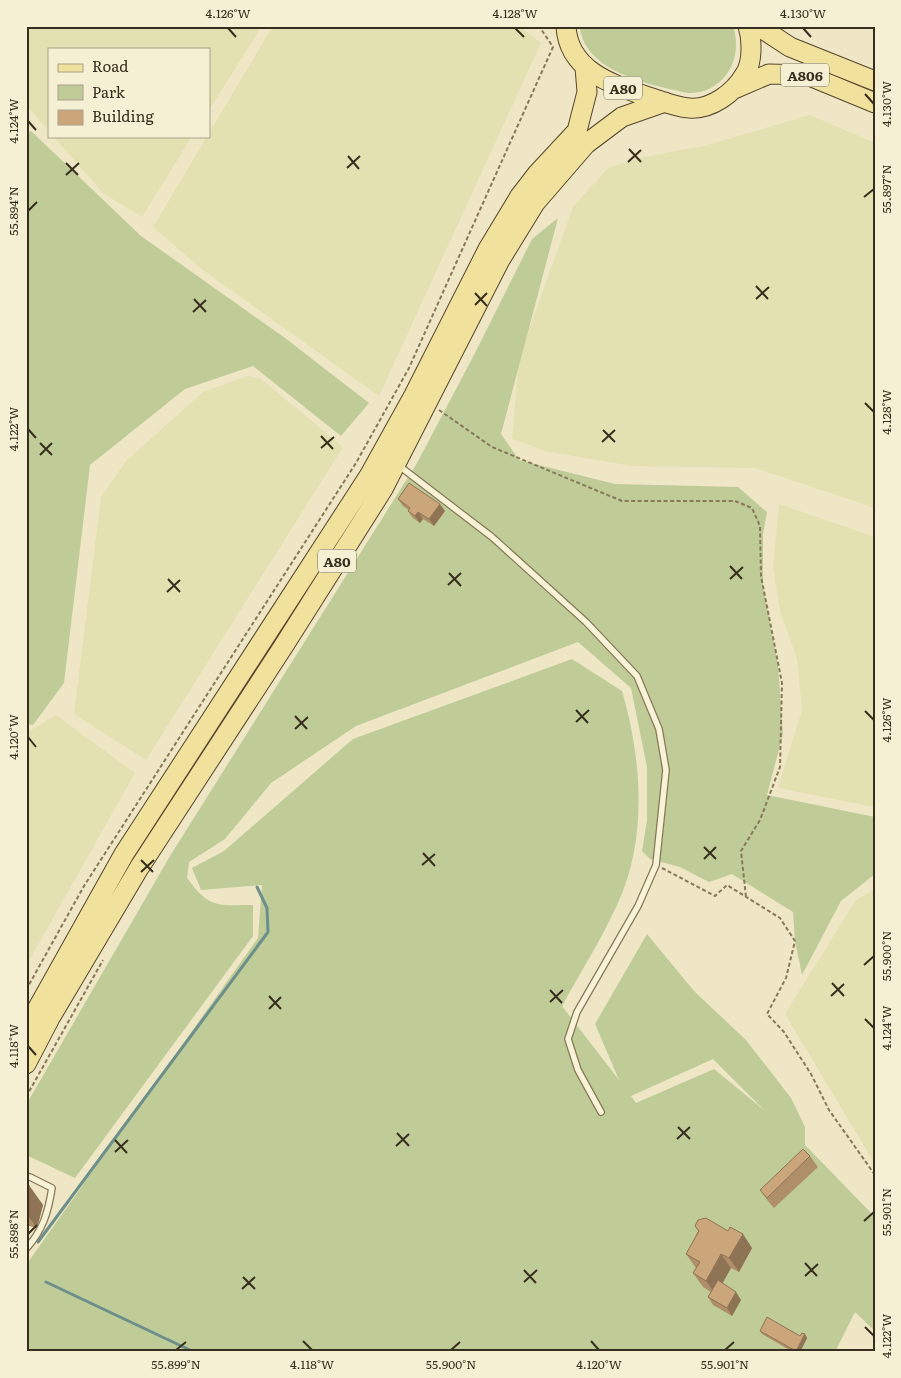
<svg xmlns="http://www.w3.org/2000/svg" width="901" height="1378" viewBox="0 0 901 1378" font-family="Literata,serif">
<rect width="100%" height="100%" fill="#eee6c4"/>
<path fill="#e3e1b1" d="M26,26H262L209,110V49H49V131L26,105Z
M273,26H519L541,43L379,396L203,270L153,227Z
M810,115L875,143V508L755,468L632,466L545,451L512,439L519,358L573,207L608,168L643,157L704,146Z
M53,136H192L142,217L104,194Z
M248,376L260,378L343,447L146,760L74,714L101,497L126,461L203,392Z
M779,504L875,537V807L778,788L802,710L797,659L780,611L773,568Z
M56,715L135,773L26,966V733Z
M875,889V1164L785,1014L856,900Z"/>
<path fill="#bfcc98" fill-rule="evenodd" d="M580,26H733C744,59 724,94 688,93C651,85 583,72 580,26Z
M31,131L141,236L285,338L369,403L341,436L253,366L185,389L90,465L64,683L33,725L26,724V133Z
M558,218L501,434L519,460L615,484L738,487L767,512L763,534V586L778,665L783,734L767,795L875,817V874L841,901L802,975L795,941L793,912L732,874L709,882L680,867L650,859L642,851L647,820V767L631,688L578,642L356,726L271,783L225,839L189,862L187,878C210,909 216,905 253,905V936L75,1178L26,1155V1105L170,856L417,463L475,353L532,239Z
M572,659L622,691C642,760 648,839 617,905C601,940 580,973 562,1006L619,1080L595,1024L647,934L694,991L746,1040L791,1098L805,1127V1145L875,1217V1331L855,1312L835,1352H26V1265L258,938L262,885L201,890L192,868L224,851L353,739ZM713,1059L764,1110L714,1069L636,1103L631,1096Z"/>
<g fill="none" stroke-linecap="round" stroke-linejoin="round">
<path stroke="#6d8f8b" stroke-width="3" d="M38,1242L268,932L267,908L257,887
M46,1282L194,1352"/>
<g stroke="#88785a" stroke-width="8">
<path id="lane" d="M398,465L492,537L586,622L637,676L659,729L666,770L656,865L638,906L577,1012L568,1039L578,1070L601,1112
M26,1249C43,1230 48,1213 52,1188L30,1177"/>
</g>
<g stroke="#56462f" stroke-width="21">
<path id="primary" d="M566,26C568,70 611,84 646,96C659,100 675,107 689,108C711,110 734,93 745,74C753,62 752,39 748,26
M758,26L790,47L875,81
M734,89L769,74L807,75L875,103
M26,1029L124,854L369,476L414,395L488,249L520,196L537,174L577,131L587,92L585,67
M26,1064L50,1018L139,868L283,647L383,489L500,260L535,203L586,144L622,117L665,102"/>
</g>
<path stroke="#88785a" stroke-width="2" stroke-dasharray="4 2.5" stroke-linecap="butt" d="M439,410L492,447L622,501H735L752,508L760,526L761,576L782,683L780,767L760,820L741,851L746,897
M662,868L715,896L727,885L780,918L795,941L786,978L767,1014L784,1032L811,1074L829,1110L875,1175
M26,990L84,886L356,463L409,368L553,47L539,26
M26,1097L103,960"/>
<use href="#lane" stroke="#f8f3d7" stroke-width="5.5"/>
<use href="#primary" stroke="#f0e19c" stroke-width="19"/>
</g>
<path fill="#af8f69" d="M398,499L445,511L434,526L423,519L420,523L413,518L408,511L409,510L403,506Z
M810,1156L818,1167L774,1208L768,1201L760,1190Z
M26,1184L43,1205L37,1228L26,1225Z
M695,1226L752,1248L739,1272L731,1268L722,1283L741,1300L732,1316L713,1305L708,1297L711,1292L703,1287L693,1273L696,1268L686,1254L698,1231Z
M760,1331L800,1336L805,1334L807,1338L800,1352H793L762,1334Z"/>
<path fill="#8e7455" d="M440,504L445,511L434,526L429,519Z
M418,512L423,519L420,523L415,516Z
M29,1185L43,1205L37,1228L26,1213V1194Z
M743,1234L752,1248L739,1272L729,1258Z
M721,1254L731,1268L716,1295L706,1281Z
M736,1292L741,1300L732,1316L727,1308Z
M805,1334L807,1338L800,1352H796Z"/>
<path fill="#cba67a" stroke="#8e7455" d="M409,483L440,504L429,519L418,512L415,516L408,511L410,508L398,499Z
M803,1149L810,1156L767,1198L760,1190Z
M26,1184L29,1185L26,1194Z
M706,1218L728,1231L730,1227L743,1234L729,1258L721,1254L706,1281L693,1273L700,1262L686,1254L699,1231L695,1226L698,1220Z
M718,1280L736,1292L727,1308L708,1297Z
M767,1317L800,1336L802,1333L805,1334L796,1351L760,1331Z"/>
<path fill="none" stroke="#382e1e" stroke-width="2" d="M228,28L236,37M515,28L524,37M803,28L811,37M865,94L874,104M28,121L36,130M629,149L641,162M348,156L359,169M628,162L641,150M66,163L78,175M347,168L360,156M66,175L79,163M864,197L874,189M28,211L37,202M756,286L768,299M475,293L487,306M194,299L206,312M756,299L769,287M475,305L487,293M193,312L206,300M865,403L874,412M28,429L36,438M603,430L615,442M321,436L333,449M602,442L615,430M40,443L52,455M321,448L334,437M40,455L52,443M730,566L742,579M449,573L461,586M168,579L180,592M730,579L743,567M448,585L461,573M167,592L180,580M576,710L588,723M865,711L874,720M295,716L307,729M576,722L589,710M295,729L308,717M28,737L36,747M704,847L716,859M423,853L435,866M704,859L716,847M141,860L153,872M422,865L435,854M141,872L154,860M864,965L874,956M832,983L844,996M550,990L562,1003M269,996L281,1009M831,996L844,984M550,1002L563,990M269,1009L281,997M865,1019L874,1028M28,1046L36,1055M678,1127L690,1139M397,1133L409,1146M677,1139L690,1127M115,1140L127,1153M396,1146L409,1134M115,1152L128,1140M864,1221L874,1212M28,1234L37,1225M805,1263L817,1276M524,1270L536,1283M805,1276L818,1264M243,1277L255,1289M524,1282L537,1270M242,1289L255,1277M865,1327L874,1336M303,1341L312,1350M591,1341L599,1350M176,1350L186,1342M451,1350L460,1342M725,1350L734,1342"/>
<g text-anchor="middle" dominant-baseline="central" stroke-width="4.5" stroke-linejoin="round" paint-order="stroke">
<g fill="#f5efd3" stroke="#716854" stroke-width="1">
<rect x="781" y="63.5" width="48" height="23" rx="4"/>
<rect x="604" y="76.5" width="38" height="23" rx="4"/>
<rect x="318" y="549.5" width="38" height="23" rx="4"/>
</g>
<g font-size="14" font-weight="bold" fill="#382e1e">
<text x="805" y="75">A806</text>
<text x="623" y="88">A80</text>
<text x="337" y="561">A80</text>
</g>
</g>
<rect width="901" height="1378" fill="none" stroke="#f5efd3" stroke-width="55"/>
<rect x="48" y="48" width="162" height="90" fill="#f5efd3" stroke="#a9a28b"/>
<rect x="58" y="64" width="25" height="8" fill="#f0e19c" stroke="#a9a28b"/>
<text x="92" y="72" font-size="15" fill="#382e1e">Road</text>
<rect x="58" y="85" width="25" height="15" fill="#bfcc98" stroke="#a9a28b"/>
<text x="92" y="98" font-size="15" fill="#382e1e">Park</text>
<rect x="58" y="110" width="25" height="15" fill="#cba67a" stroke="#a9a28b"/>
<text x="92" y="122" font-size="15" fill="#382e1e">Building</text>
<rect x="28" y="28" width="846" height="1322" fill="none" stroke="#382e1e" stroke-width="2"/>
<g font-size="12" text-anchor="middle" fill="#382e1e">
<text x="228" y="18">4.126°W</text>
<text x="515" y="18">4.128°W</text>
<text x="803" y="18">4.130°W</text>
<text transform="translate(887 104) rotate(-90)" y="4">4.130°W</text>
<text transform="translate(14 121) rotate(-90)" y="4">4.124°W</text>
<text transform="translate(887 189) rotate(-90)" y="4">55.897°N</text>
<text transform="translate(14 211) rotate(-90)" y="4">55.894°N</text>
<text transform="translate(887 412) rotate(-90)" y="4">4.128°W</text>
<text transform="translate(14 429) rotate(-90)" y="4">4.122°W</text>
<text transform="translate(887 720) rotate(-90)" y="4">4.126°W</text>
<text transform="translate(14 737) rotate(-90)" y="4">4.120°W</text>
<text transform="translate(887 956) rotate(-90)" y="4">55.900°N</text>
<text transform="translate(887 1028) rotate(-90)" y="4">4.124°W</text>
<text transform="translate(14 1046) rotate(-90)" y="4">4.118°W</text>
<text transform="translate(887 1212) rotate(-90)" y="4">55.901°N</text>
<text transform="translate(14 1234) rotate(-90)" y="4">55.898°N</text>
<text transform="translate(887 1336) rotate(-90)" y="4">4.122°W</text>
<text x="176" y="1369">55.899°N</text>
<text x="312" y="1369">4.118°W</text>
<text x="451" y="1369">55.900°N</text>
<text x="599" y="1369">4.120°W</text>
<text x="725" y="1369">55.901°N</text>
</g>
</svg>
